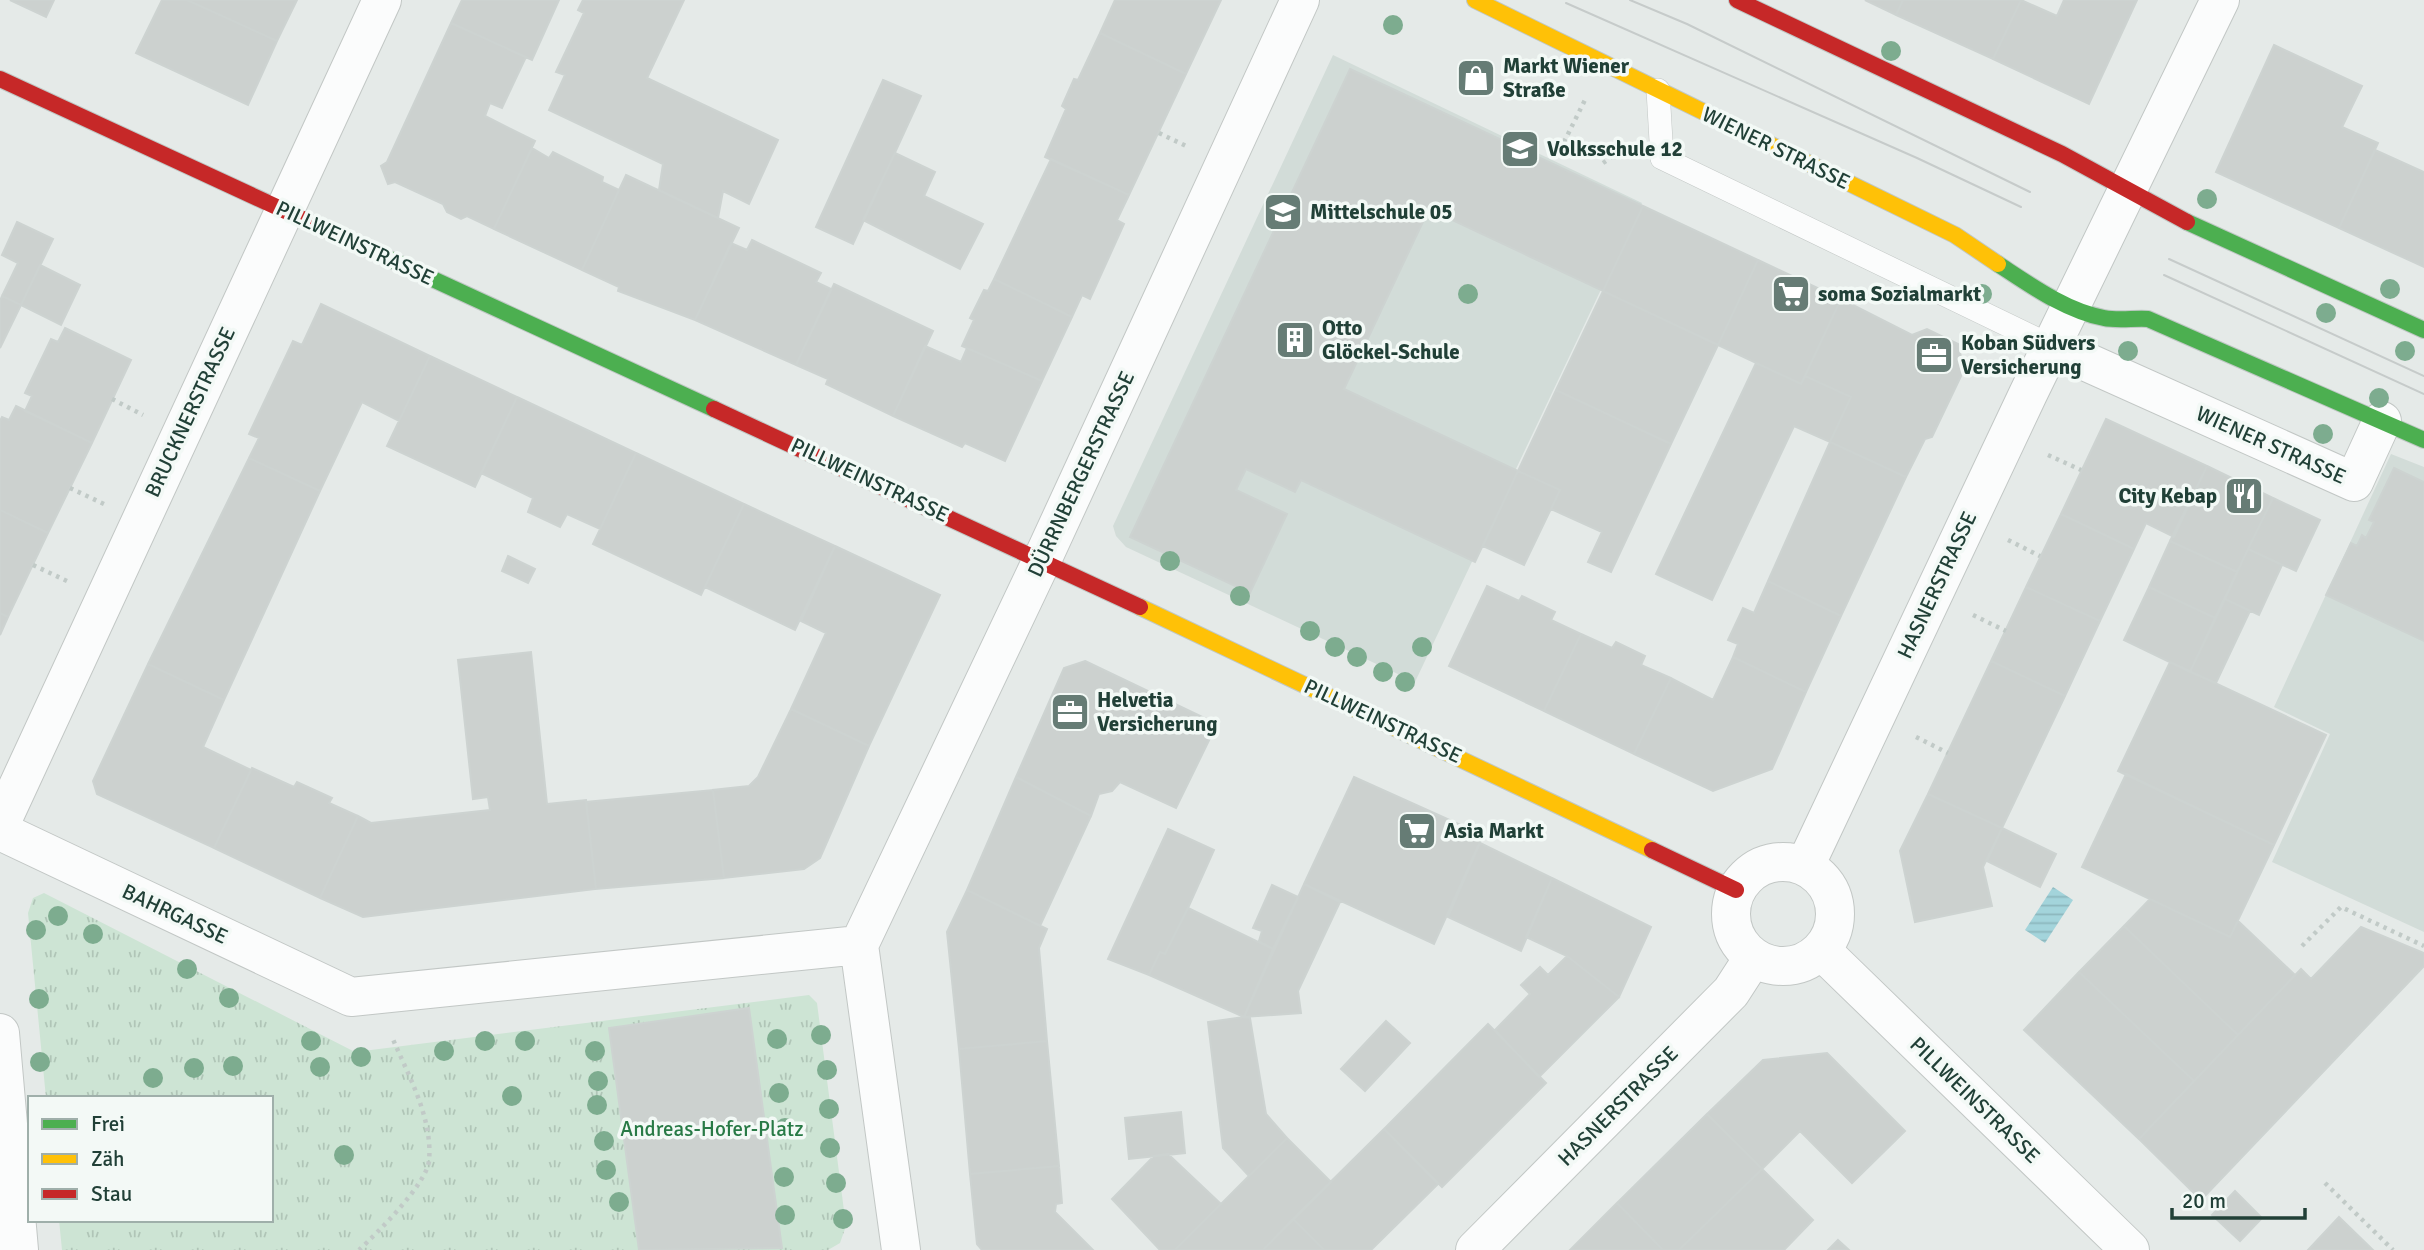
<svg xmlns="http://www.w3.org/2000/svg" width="2424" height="1250" viewBox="0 0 2424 1250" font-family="Signika,sans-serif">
<defs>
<pattern id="grass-tufts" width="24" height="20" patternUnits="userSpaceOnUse" patternTransform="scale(1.75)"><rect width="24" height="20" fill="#cde4d4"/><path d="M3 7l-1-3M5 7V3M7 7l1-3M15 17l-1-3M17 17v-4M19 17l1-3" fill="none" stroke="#b0c5b7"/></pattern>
<pattern id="water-rules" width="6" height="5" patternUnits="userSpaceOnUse" patternTransform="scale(1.75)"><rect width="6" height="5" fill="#a3d4db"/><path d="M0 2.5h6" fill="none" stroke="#8cb7bd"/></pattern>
</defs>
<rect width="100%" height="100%" fill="#e5eae8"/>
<path fill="#d2dcd8" d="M1333,55L1642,203L1415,682L1126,547L1116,536L1113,526Z
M2391,454L2424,467V932L2272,862L2330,734L2274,707Z"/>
<path fill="url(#grass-tufts)" d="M44,893L355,1052L809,995L817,1003L846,1226L840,1243L828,1250H62L59,1220H271V1098H46L28,913L33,898Z"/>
<path fill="url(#water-rules)" d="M2053,887L2073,900L2045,943L2025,930Z"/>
<path fill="#ccd1cf" stroke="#cdd3d1" stroke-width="2" d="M10,0H54L46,17Z
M162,0H187L277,41L248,105L136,53Z
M187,0H297L277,41Z
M462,0H559L532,60L451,23Z
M583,0H684L647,78L778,140L749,204L723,191L718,218L659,190L663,164L549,110L565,75L556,72L584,13L578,10Z
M1115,0H1221L1186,74L1100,33Z
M1865,0H1903L1896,15Z
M1903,0H2021L1993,59L1896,15Z
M2021,0L2057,16L2064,0H2137L2089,104L1993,59Z
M451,23L526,57L502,108L490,103L485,116L535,141L494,229L467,216L461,219L447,212L443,204L395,182L388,184L381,166L387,162Z
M1100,33L1186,74L1129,195L1045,157L1066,109L1062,106L1074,79L1078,80Z
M2274,45L2362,86L2342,127L2378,143L2339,228L2216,172Z
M1350,69L1643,206L1603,291L1429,209L1344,389L1518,471L1475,562L1301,480L1295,492L1246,469L1236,490L1287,514L1250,593L1130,537Z
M883,80L921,96L853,244L816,227Z
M532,148L549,158L553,152L603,177L602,182L619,190L582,270L494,229Z
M2375,150L2424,172V267L2339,228Z
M895,153L935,172L924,196L983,224L960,269L863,220Z
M1051,159L1129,195L1117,220L1124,224L1090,299L1082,295L1072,317L994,279Z
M626,175L739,228L695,320L618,291L619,287L582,270Z
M1643,206L1758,260L1718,345L1603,291Z
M17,222L53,239L21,305L2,296L18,263L2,255Z
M752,240L821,273L816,282L831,289L796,365L695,320L731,243L747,250Z
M1758,260L1841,299L1801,384L1718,345Z
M40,265L80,285L61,325L21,305Z
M994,279L1072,317L1042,381L962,346L974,320L970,318L984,290L988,291Z
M834,284L933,331L893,416L826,384L828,379L796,365Z
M1603,291L1718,345L1671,444L1556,390Z
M2,296L21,305L0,348V301Z
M1841,299L1912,335L1927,329L1958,344L1964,370L1932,437L1925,439L1906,477L1830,442L1851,397L1805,376Z
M321,304L430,356L399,421L362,402L320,491L249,458L259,438L249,434L293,341L302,345Z
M65,328L131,360L92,443L25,411L32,396L25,393L51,339L58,342Z
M925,346L961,362L967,348L1042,381L1005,461L965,443L962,447L893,416Z
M430,356L517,397L475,487L387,446Z
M1756,363L1801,384L1805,376L1851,397L1830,442L1794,426L1712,600L1656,574Z
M1556,390L1671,444L1611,572L1588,562L1602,532L1551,509L1560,490L1518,471Z
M517,397L636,453L600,529L567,514L560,527L528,512L533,498L481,473Z
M16,406L92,443L48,533L0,510V421L2,417L9,420Z
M2106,419L2207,466L2174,537L2146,523L2134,549L2061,514Z
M1830,442L1906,477L1841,616L1768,581Z
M636,453L744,504L701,595L593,544Z
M249,458L320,491L224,700L148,664Z
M2207,466L2273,498L2237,572L2170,541Z
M2394,468L2424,482V641L2326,595L2351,543L2357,546L2362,535L2366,538L2374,522L2369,520Z
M1518,471L1560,490L1524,565L1483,546Z
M2273,498L2320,520L2296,571L2248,549Z
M744,504L835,546L795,630L705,587Z
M0,510L48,533L8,617L0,613Z
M2061,514L2134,549L2100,621L2026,587Z
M2170,541L2237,572L2215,618L2149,587Z
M835,546L940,595L869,746L791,709L826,633L801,621Z
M2248,549L2282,565L2259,615L2225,599Z
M508,556L535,569L528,583L502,571Z
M1768,581L1841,616L1806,692L1733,657L1738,644L1728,640L1743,608L1754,613Z
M1487,586L1519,601L1522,596L1555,612L1551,620L1581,634L1544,711L1449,666Z
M2026,587L2100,621L2065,696L1991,661Z
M2149,587L2215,618L2190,672L2124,640Z
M2225,599L2250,611L2216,683L2190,672Z
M0,613L8,617L0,635Z
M1581,634L1612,648L1616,642L1645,656L1641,665L1671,678L1634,754L1544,711Z
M531,652L547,804L586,800L596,889L363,917L320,898L358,816L371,823L490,810L488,797L473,799L458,660Z
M1733,657L1806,692L1772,769L1713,791L1634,754L1671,678L1713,700Z
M1085,661L1217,724L1176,808L1120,782L1112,791L1099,794L1091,816L1016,777L1064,668Z
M1991,661L2065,696L2002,828L1928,794Z
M2170,662L2326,735L2274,845L2118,771Z
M148,664L224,700L203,747L251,770L214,848L97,794L93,781Z
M791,709L869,746L820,858L804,869L724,878L713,790L749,786L758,777Z
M252,768L294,787L297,782L332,798L329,803L358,816L320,898L214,848Z
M2126,774L2274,845L2230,937L2082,867Z
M1016,777L1091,816L1040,926L967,890Z
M1354,777L1483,835L1434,944L1304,884Z
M713,790L724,878L596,889L586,802Z
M1928,794L2002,828L1983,867L1992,906L1915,922L1900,851Z
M2002,828L2056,854L2040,887L1987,861Z
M1168,829L1214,850L1188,908L1165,954L1160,952L1149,975L1108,959Z
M1480,843L1552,878L1521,951L1448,917Z
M1552,878L1651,927L1619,997L1567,956L1526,937Z
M1304,884L1340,902L1298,991L1301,1013L1244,1017Z
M1272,885L1298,897L1273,949L1259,941L1262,931L1253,928Z
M967,890L1047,929L1039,948L1047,1041L959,1049L947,932Z
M2150,899L2230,937L2238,921L2295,975L2238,1035L2124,926Z
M1188,908L1273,949L1244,1017L1149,975L1160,952L1165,954Z
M2124,926L2238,1035L2194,1081L2079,972Z
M2361,927L2424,953V966L2201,1200L2139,1139L2301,969L2311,979Z
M1567,956L1619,997L1539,1077L1495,1030L1530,994L1521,985L1540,967L1548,975Z
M2079,972L2194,1081L2139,1139L2024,1030Z
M749,1008L782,1248L639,1250L609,1028Z
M1244,1017L1250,1018L1266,1114L1287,1138L1249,1176L1223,1148L1208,1022Z
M1386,1021L1410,1043L1365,1091L1341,1069Z
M1488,1024L1546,1083L1442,1187L1384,1129Z
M1047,1041L1059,1166L970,1174L959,1049Z
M1827,1053L1905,1131L1852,1183L1800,1131L1762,1169L1707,1114L1763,1060Z
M1181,1112L1185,1153L1129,1159L1125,1118Z
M1707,1114L1762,1169L1679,1250H1663L1617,1203Z
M1384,1129L1438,1184L1371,1250H1324L1293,1219Z
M1287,1138L1331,1182L1263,1250H1175Z
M1168,1154L1221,1204L1175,1250H1160L1112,1199L1154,1156Z
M1059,1166L1062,1203L1056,1204L1055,1212L1093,1250H982L977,1244L970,1174Z
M1762,1169L1813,1220L1784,1250H1679Z
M2235,1191L2262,1218L2240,1241L2212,1215Z
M1617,1203L1663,1250H1570Z
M2339,1217L2373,1250H2308Z
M1293,1219L1324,1250H1263Z
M1838,1240L1849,1250H1828Z"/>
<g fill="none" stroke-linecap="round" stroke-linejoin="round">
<g stroke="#c2c7c5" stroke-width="24">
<path id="lane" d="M1658,90L1662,158L2051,346"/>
</g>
<g stroke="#c2c7c5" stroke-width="40">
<path id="street" d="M2051,346L2354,482L2382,421
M0,825L382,0
M0,831L351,997L859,945L901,1250
M1731 914a52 52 0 1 1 104 0a52 52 0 1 1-104 0Z
M1805,866L2028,394L2220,0
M859,945L1042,560L1300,0
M1821,950L2130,1250
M0,1033L19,1250
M1475,1250L1731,992L1753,958"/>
</g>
<g stroke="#c0c8c5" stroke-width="18">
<path id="fast" d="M2187,222L2424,330
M346,239L714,409
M1998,264C2030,285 2066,311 2104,318C2118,321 2134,318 2148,319L2424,440"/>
</g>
<g stroke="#c0c8c5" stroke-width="18">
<path id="slow" d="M1475,0L1955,235L1998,264
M1140,607L1652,850"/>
</g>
<g stroke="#c0c8c5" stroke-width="18">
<path id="jam" d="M1737,0L2062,154L2187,222
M0,79L346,239
M714,409L1140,607
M1652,850L1736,890"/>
</g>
<path stroke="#c1cac7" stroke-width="4.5" stroke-dasharray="3.5 5" stroke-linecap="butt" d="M1159,133L1186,146
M1564,142L1585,100
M1603,163L1628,146
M112,399L143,415
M2048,455L2081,470
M70,488L104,504
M2008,540L2040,556
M33,565L67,581
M1973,615L2006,631
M1916,737L1948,753
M2302,946L2341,907L2424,946
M2325,1183L2393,1250
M359,1250C377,1233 426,1185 429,1161C433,1118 408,1075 392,1037"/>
<use href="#lane" stroke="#fbfcfc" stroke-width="23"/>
<use href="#street" stroke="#fbfcfc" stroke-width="38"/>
<use href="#fast" stroke="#4caf50" stroke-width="16"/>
<use href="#slow" stroke="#ffc107" stroke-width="16"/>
<use href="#jam" stroke="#c62828" stroke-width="16"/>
<path stroke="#c6cbca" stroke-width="2" d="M1630,0L1687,24L2030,192
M1566,3L1917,158L2021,207
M2169,259L2424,376
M2164,275L2424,394"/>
</g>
<g fill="#7dac8f">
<circle cx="1393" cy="25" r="10"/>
<circle cx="1891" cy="51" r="10"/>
<circle cx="2207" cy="199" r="10"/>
<circle cx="2390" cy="289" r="10"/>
<circle cx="1468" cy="294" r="10"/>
<circle cx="1982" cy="294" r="10"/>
<circle cx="2326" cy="313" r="10"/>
<circle cx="2128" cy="351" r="10"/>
<circle cx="2405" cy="351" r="10"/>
<circle cx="2379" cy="398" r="10"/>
<circle cx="2323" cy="434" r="10"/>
<circle cx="1170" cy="561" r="10"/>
<circle cx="1240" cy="596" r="10"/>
<circle cx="1310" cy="631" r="10"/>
<circle cx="1335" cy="647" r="10"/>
<circle cx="1422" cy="647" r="10"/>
<circle cx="1357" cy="657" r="10"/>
<circle cx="1383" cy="672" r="10"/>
<circle cx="1405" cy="682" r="10"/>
<circle cx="58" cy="916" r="10"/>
<circle cx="36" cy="930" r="10"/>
<circle cx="93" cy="934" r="10"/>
<circle cx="187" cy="969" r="10"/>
<circle cx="229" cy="998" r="10"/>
<circle cx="39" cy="999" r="10"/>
<circle cx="821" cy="1035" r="10"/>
<circle cx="777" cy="1039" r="10"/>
<circle cx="311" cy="1041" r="10"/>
<circle cx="485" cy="1041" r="10"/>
<circle cx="525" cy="1041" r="10"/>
<circle cx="444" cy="1051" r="10"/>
<circle cx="595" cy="1051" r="10"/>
<circle cx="361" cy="1057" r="10"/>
<circle cx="40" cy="1062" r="10"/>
<circle cx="233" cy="1066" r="10"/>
<circle cx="320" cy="1067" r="10"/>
<circle cx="194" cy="1068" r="10"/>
<circle cx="827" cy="1070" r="10"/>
<circle cx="153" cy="1078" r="10"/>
<circle cx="598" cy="1081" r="10"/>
<circle cx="779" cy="1093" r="10"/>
<circle cx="512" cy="1096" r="10"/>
<circle cx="597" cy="1105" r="10"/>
<circle cx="829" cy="1109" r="10"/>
<circle cx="785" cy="1128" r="10"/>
<circle cx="604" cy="1141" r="10"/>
<circle cx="830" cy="1148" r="10"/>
<circle cx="344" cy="1155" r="10"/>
<circle cx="606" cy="1170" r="10"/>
<circle cx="784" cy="1177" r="10"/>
<circle cx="836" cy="1183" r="10"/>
<circle cx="619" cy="1202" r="10"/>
<circle cx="785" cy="1215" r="10"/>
<circle cx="843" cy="1219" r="10"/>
</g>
<defs>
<g id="shop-square" transform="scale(2.0125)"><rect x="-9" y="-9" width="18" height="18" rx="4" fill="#667c75" stroke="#f3f9f6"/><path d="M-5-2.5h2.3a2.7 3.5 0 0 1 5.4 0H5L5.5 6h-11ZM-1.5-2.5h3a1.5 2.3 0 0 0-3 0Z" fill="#fff"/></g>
<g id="school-square" transform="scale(2.0125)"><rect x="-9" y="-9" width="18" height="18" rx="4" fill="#667c75" stroke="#f3f9f6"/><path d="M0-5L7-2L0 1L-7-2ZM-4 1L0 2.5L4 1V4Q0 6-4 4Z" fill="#fff"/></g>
<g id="supermarket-square" transform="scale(2.0125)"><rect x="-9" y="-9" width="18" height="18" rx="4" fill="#667c75" stroke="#f3f9f6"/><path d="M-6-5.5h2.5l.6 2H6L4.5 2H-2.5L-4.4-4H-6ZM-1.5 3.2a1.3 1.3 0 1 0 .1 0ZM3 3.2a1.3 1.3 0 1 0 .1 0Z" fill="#fff"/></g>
<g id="building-square" transform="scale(2.0125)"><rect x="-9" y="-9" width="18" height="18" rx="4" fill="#667c75" stroke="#f3f9f6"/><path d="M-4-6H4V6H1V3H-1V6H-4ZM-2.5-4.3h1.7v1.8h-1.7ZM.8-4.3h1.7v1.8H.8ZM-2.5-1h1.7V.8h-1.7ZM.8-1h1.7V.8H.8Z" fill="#fff"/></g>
<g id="office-square" transform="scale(2.0125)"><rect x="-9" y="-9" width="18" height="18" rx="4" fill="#667c75" stroke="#f3f9f6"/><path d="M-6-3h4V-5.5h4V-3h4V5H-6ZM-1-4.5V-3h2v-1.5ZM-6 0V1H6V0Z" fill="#fff"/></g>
<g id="restaurant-square" transform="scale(2.0125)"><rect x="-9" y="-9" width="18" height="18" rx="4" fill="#667c75" stroke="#f3f9f6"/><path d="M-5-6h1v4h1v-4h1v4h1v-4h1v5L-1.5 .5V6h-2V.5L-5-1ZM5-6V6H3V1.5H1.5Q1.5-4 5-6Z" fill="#fff"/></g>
</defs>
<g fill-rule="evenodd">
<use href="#shop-square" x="1476" y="78"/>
<use href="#school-square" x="1520" y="149"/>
<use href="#school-square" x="1283" y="212"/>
<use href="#supermarket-square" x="1791" y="294"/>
<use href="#building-square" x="1295" y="340"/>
<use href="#office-square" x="1934" y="355"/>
<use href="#restaurant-square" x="2244" y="496"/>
<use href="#office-square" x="1070" y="712"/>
<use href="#supermarket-square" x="1417" y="831"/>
</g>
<g text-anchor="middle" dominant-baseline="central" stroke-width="7" stroke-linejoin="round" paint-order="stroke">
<g font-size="21" font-weight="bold" fill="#214037" stroke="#f3f9f6" text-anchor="start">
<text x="1503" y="66">Markt Wiener<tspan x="1503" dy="24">Straße</tspan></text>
<text x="1547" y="149">Volksschule 12</text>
<text x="1310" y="212">Mittelschule 05</text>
<text x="1818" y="294">soma Sozialmarkt</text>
<text x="1322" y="328">Otto<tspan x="1322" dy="24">Glöckel-Schule</tspan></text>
<text x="1961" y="343">Koban Südvers<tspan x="1961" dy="24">Versicherung</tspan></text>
<text x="2217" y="496" text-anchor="end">City Kebap</text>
<text x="1097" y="700">Helvetia<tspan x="1097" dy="24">Versicherung</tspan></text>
<text x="1444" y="831">Asia Markt</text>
</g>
<g font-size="21" fill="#214037" stroke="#f3f9f6">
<text transform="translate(1776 148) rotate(26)">WIENER STRASSE</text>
<text transform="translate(355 243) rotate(25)">PILLWEINSTRASSE</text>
<text transform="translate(190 412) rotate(-65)">BRUCKNERSTRASSE</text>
<text transform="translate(2271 445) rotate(24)">WIENER STRASSE</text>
<text transform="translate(1081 474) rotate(-65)">DÜRRNBERGERSTRASSE</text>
<text transform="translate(870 480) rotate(25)">PILLWEINSTRASSE</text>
<text transform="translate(1937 585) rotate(-65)">HASNERSTRASSE</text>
<text transform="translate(1383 721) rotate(25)">PILLWEINSTRASSE</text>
<text transform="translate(175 914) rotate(25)">BAHRGASSE</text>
<text transform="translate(1975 1100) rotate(44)">PILLWEINSTRASSE</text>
<text transform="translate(1618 1106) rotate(-45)">HASNERSTRASSE</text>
</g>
<g font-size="21" fill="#287a46" stroke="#f3f9f6">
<text x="712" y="1129">Andreas-Hofer-Platz</text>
</g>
</g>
<rect x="28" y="1096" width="245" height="126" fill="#f3f9f6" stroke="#9fafaa" stroke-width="2"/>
<rect x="42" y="1119" width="35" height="10" fill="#4caf50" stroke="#9fafaa" stroke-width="2"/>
<text x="91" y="1131" font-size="21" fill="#214037">Frei</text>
<rect x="42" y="1154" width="35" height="10" fill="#ffc107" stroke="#9fafaa" stroke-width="2"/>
<text x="91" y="1166" font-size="21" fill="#214037">Zäh</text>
<rect x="42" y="1189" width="35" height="10" fill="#c62828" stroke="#9fafaa" stroke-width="2"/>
<text x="91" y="1201" font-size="21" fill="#214037">Stau</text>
<path d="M2172 1208v10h133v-10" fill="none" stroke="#214037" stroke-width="3.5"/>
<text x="2182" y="1208" font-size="21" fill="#214037" stroke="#f3f9f6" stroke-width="5" paint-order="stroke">20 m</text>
</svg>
